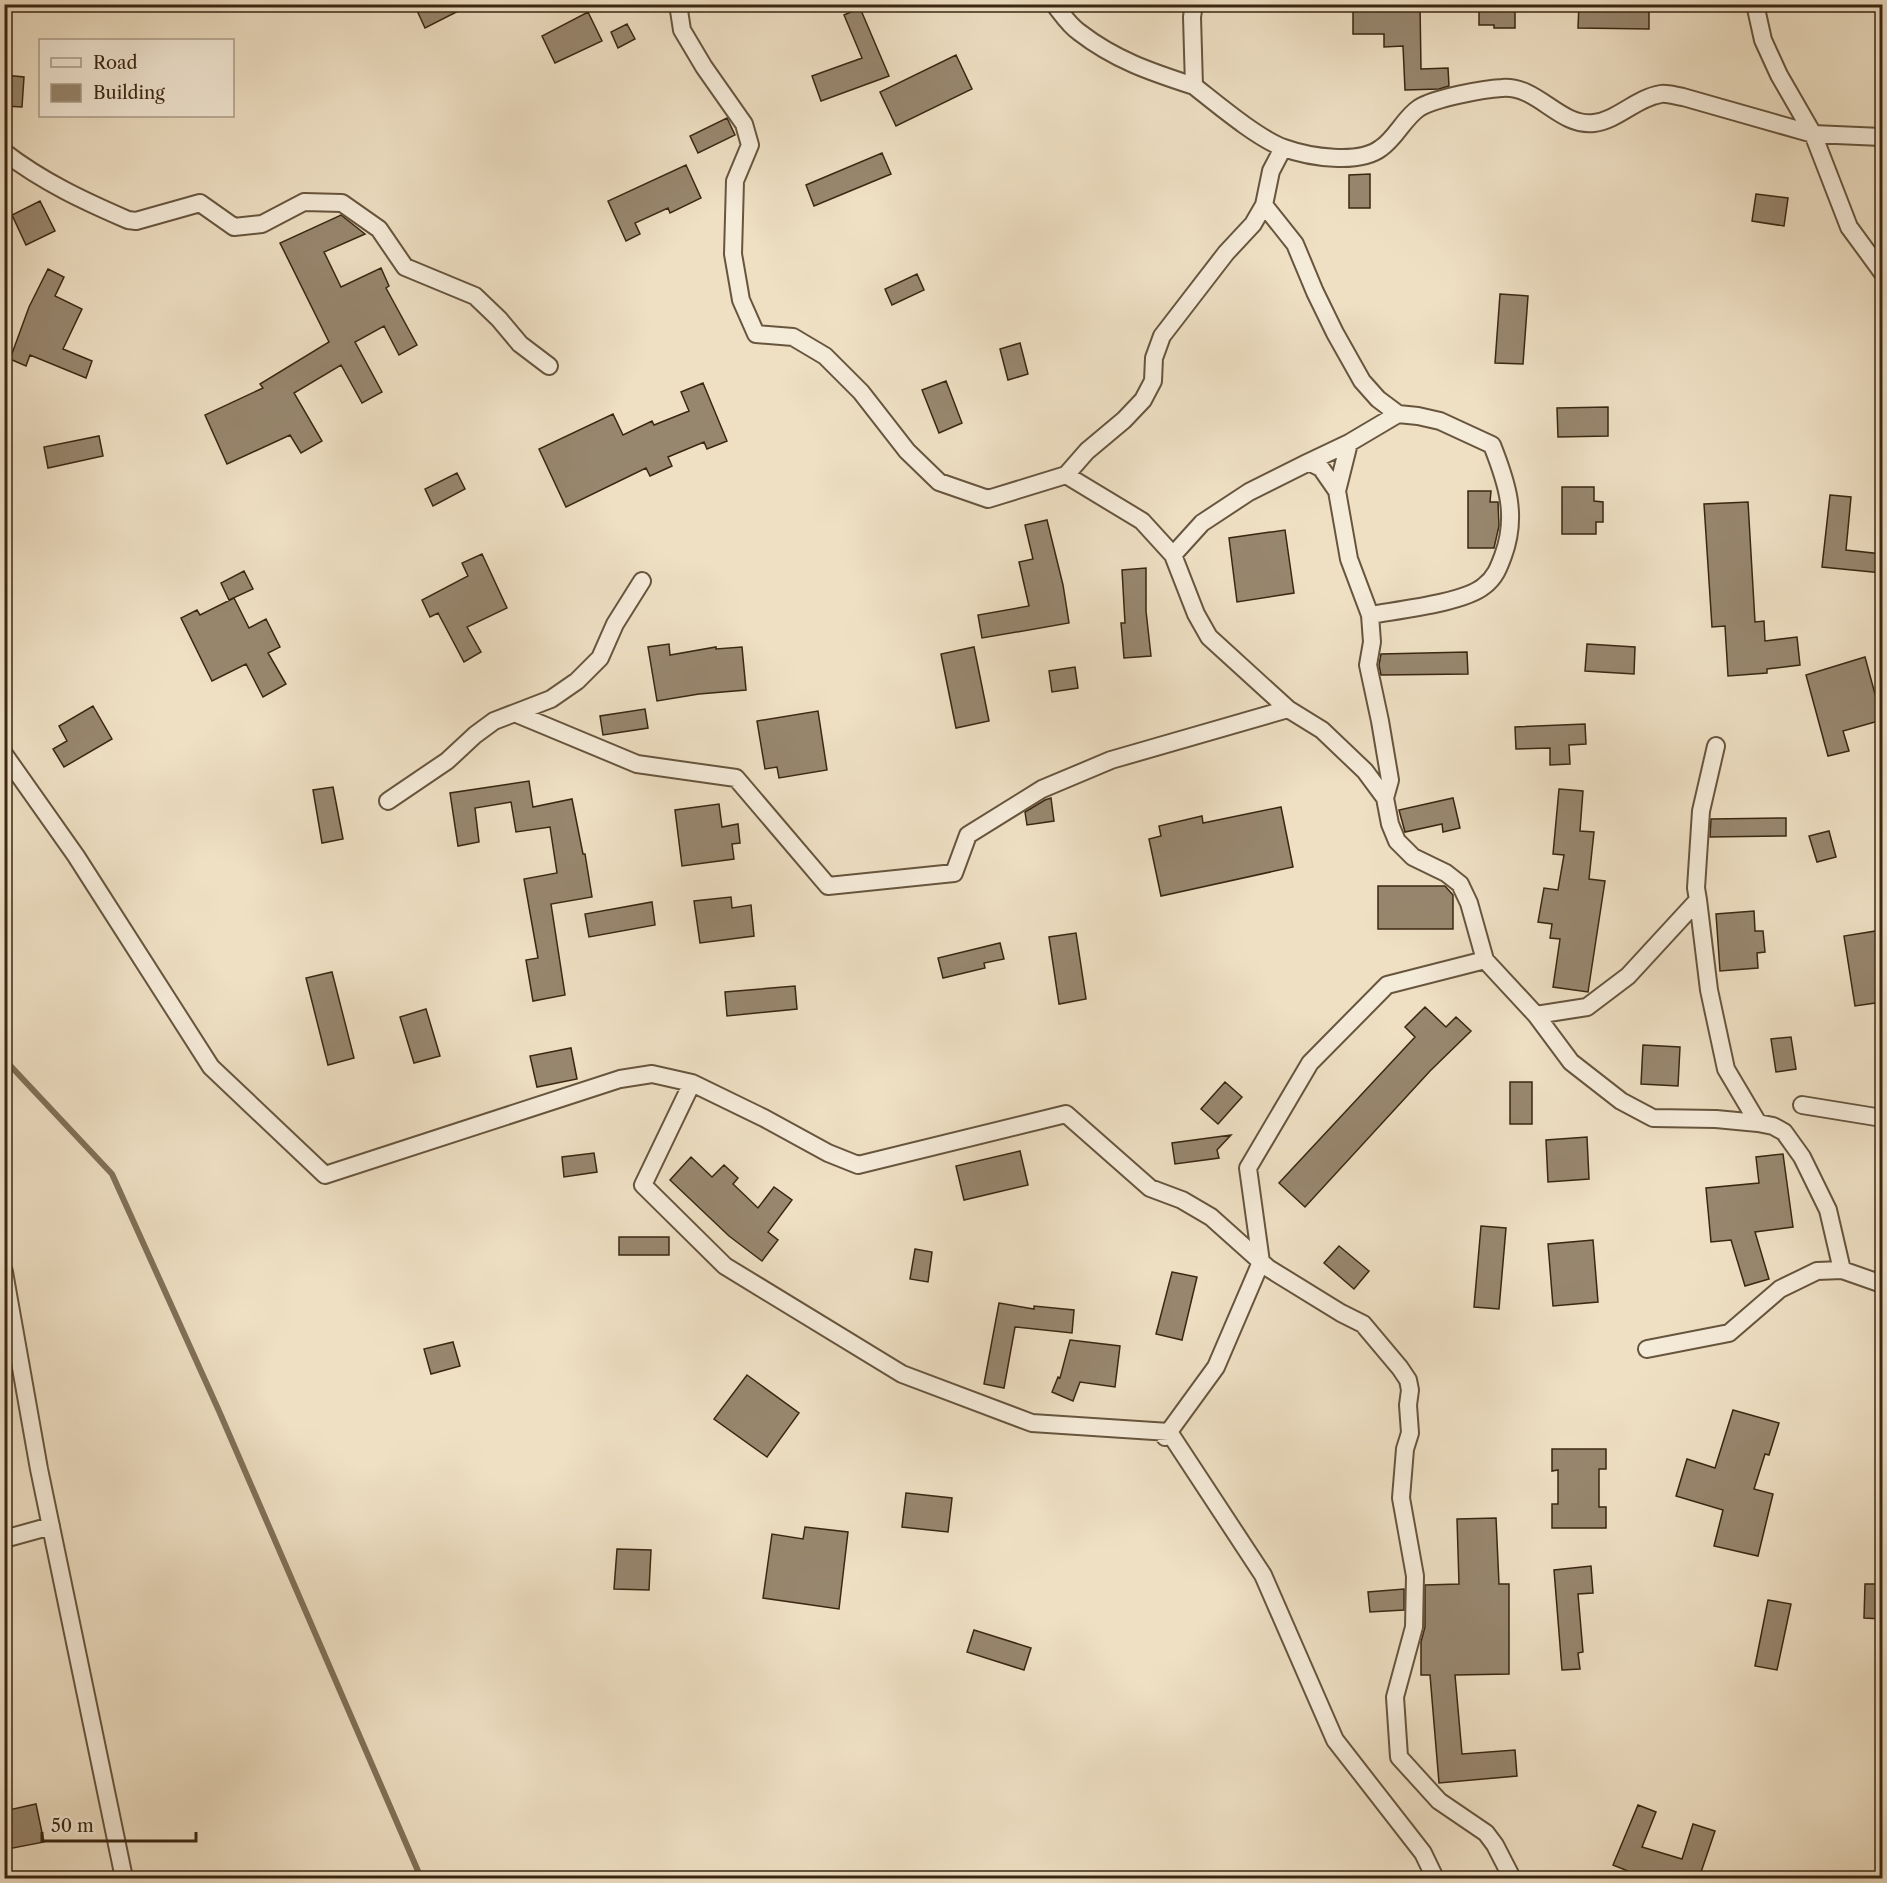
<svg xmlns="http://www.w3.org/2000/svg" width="1887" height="1883" viewBox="0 0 1887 1883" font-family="'Libre Caslon Text',serif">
<rect width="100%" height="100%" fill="#efe0c4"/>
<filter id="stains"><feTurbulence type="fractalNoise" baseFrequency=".00333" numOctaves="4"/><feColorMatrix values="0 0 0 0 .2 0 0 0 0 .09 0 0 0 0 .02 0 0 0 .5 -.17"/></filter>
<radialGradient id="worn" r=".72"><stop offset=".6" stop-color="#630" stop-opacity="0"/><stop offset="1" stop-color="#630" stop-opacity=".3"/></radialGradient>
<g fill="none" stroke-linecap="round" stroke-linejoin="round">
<path stroke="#817058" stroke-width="6" d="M4,1059L112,1174L219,1411L421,1878"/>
</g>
<path fill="#98876f" stroke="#3a2712" stroke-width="1.5" d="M414,4H472L425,28Z
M1353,4H1420L1421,69L1448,68L1449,86L1439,89L1405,90L1403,46L1384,47V34H1353Z
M1479,4H1515V28H1494V25H1479Z
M1579,4H1649V29L1578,28Z
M860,8L889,76L821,101L812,76L862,58L844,15Z
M588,12L602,41L555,63L542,36Z
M627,24L635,39L618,48L611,32Z
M956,55L972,89L896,126L880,92Z
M4,75L24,77L22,107L4,106Z
M727,118L735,135L698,153L690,136Z
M882,153L891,174L814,206L806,185Z
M686,165L701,198L670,213L668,208L635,223L640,234L626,241L608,201Z
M1370,174V208H1349V175Z
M1756,194L1788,198L1784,226L1752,221Z
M40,201L55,231L26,245L12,215Z
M341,215L365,234L324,252L341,287L381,268L389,286L386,288L417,345L399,355L384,326L355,342L382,392L362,403L341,365L294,393L322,441L301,453L290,435L227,464L205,415L263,388L260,384L329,342L280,243Z
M48,269L64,277L55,296L82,309L63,349L92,361L86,378L30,355L26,366L10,359L29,307Z
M917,274L924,290L892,305L885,289Z
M1500,294L1528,296L1523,364L1495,363Z
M1020,343L1028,374L1008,380L1000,349Z
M946,381L962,423L939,433L922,390Z
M703,383L727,441L707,449L704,442L668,457L672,466L650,476L646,468L566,507L539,449L613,414L623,435L652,421L654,425L689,411L681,392Z
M1608,407V436L1558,437L1557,408Z
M99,436L103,456L48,468L44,447Z
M457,473L465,489L433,506L425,489Z
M1562,487H1594V501L1603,502V522H1596V534H1562Z
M1468,491H1491L1490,502H1498L1499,526L1494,548H1468Z
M1830,495L1851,497L1846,550L1882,554V573L1822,567Z
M1748,502L1755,622L1764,621L1765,641L1797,637L1800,665L1767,669V673L1728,676L1725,626L1712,627L1704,504Z
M1047,520L1063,585L1069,623L982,638L978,615L1029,606L1019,562L1033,559L1025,525Z
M1285,530L1294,593L1237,602L1229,538Z
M482,554L507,608L467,627L481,652L464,662L438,613L430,617L422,600L468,576L462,563Z
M1146,568V611L1151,656L1124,658L1121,623H1125L1122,570Z
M244,571L253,589L229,600L221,583Z
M234,598L249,628L266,619L280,647L268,653L286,684L263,697L246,664L212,681L181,618L197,610L200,615Z
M669,644L670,655L716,647V649L742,647L746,690L699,694L657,701L648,647Z
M1587,644L1635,647L1634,674L1585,671Z
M974,647L989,721L956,728L941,654Z
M1467,652L1468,674L1381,675L1379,665L1381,654Z
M1865,657L1882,720L1843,731L1849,751L1828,756L1806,675Z
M1075,667L1078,688L1052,692L1049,671Z
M93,706L112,739L64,767L53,749L67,741L59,726Z
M645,709L648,728L603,735L600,716Z
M818,711L827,770L779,778L777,767L765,769L757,721Z
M1585,724L1586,744L1569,745L1570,764L1550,765V748L1516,749L1515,727Z
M529,781L533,807L572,799L583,854H585L592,897L551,904L565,995L533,1001L526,960L538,958L524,879L557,873L550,827L516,832L511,802L475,808L479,842L458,846L450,793Z
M333,787L343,839L322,843L313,790Z
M1559,789L1583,791L1580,831L1594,832L1589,879L1605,881L1588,992L1553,987L1560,939L1550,938L1552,924L1538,922L1544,888L1558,890L1564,855L1553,854Z
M1051,798L1054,821L1027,825L1025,812L1045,800Z
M1453,798L1460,828L1443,832L1442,824L1405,832L1399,810Z
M719,804L722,827L738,824L740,843L732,844L734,859L682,866L675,810Z
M1281,807L1293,867L1161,896L1149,839L1161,836L1159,826L1202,816L1203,823Z
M1786,818V836L1710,837L1711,819Z
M1829,831L1836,857L1817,862L1809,836Z
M1378,886H1445L1453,895V929H1378Z
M731,897L732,908L751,905L754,936L700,943L694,901Z
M652,902L655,925L589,937L585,914Z
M1754,911L1755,931H1763L1765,952L1757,953L1758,968L1720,971L1716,914Z
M1882,930V1002L1855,1006L1844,936Z
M1076,933L1086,999L1059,1004L1049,937Z
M1000,943L1004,959L984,963L985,968L943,978L938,958Z
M332,972L354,1058L328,1065L306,978Z
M795,986L797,1009L727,1016L725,992Z
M1425,1007L1446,1027L1456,1017L1471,1031L1430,1071L1305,1207L1279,1183L1415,1037L1405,1027Z
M426,1009L440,1056L414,1063L400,1017Z
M1791,1037L1796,1069L1776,1072L1771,1039Z
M1643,1045L1680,1047L1678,1086L1641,1084Z
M571,1048L577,1079L537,1087L530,1056Z
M1225,1082L1242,1097L1218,1124L1201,1109Z
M1510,1082H1532V1124H1510Z
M1231,1135L1217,1150L1219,1158L1175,1164L1172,1143Z
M1587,1137L1589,1179L1548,1182L1546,1140Z
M1020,1151L1028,1185L964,1200L956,1166Z
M594,1153L597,1172L564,1177L562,1157Z
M1783,1154L1793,1227L1755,1232L1769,1279L1745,1286L1731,1240L1711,1242L1706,1188L1759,1183L1756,1157Z
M691,1157L712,1177L724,1165L738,1178L733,1184L758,1208L774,1187L792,1200L768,1232L778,1240L762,1261L729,1236L670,1180Z
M1481,1226L1506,1228L1499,1309L1474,1307Z
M619,1237H669V1255H619Z
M1593,1240L1598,1302L1553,1306L1548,1244Z
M1339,1246L1369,1271L1354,1289L1324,1263Z
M915,1249L932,1252L928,1282L910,1279Z
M1172,1272L1197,1277L1182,1340L1156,1334Z
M999,1303L1034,1309V1306L1074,1310L1072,1333L1015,1327L1004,1388L984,1384Z
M1070,1340L1120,1346L1115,1387L1080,1382L1073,1401L1052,1392L1058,1377L1060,1378Z
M453,1342L460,1366L431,1374L424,1349Z
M747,1375L799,1413L767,1457L714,1419Z
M1733,1410L1779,1423L1769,1455L1765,1454L1754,1489L1773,1494L1758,1556L1714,1546L1723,1510L1676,1496L1687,1459L1715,1468Z
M1552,1449H1606V1469H1599V1507H1606V1528H1552V1504H1558V1470L1552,1471Z
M906,1493L952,1498L948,1532L902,1527Z
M1496,1518L1499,1584H1509V1674L1455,1675L1462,1754L1515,1750L1517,1776L1439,1783L1430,1675H1421V1642L1425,1627V1585L1459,1584L1457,1519Z
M805,1527L848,1532L839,1609L763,1598L772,1534L803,1539Z
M617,1549L651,1550L649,1590L614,1589Z
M1591,1566L1593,1593L1578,1594L1583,1652L1578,1653L1580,1669L1562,1670L1554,1570Z
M1865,1584H1882V1619L1864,1618Z
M1404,1589V1610L1370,1612L1368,1592Z
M1768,1600L1791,1604L1777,1670L1755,1666Z
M974,1630L1031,1648L1024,1670L967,1652Z
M36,1804L44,1842L8,1849L4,1832V1811Z
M1638,1805L1656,1812L1642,1847L1682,1859L1693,1824L1715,1831L1699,1878H1636L1638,1875L1613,1865Z"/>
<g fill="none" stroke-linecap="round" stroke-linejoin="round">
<g stroke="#67553e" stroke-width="20">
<path id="street" d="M678,4L682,30L704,67L744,124L750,145L735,181L733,254L741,300L756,334L793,337L825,356L861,392L907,451L939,482L988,499L1066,475L1142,521L1173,555L1196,614L1209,637L1288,709L1322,730L1365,771L1385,798L1390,824L1397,841L1413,857L1446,873L1460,884L1469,903L1485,960L1536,1015L1571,1062L1621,1101L1653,1118L1716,1119L1758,1123L1773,1126L1784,1132L1802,1157L1828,1210L1842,1270
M1054,4C1062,14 1069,25 1079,32C1115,60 1151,72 1194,86
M1194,4L1192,17L1194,86C1217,104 1257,138 1284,148C1309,157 1359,165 1381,148C1396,138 1404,118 1419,108C1435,98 1483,89 1502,88C1538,85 1559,127 1594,123C1618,120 1636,98 1661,94C1667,93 1676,96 1683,97L1813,134L1882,137
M1755,4L1763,40L1779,75L1813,134L1849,227L1882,272
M4,152C43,182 84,201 128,220L136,221L200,203L234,227L262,224L304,202L342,203L379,229L405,267L475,296L499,319L520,344L549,366
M1264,205L1295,244L1315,292L1335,333L1362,381L1378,399L1398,414L1418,416L1440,421L1492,445C1507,483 1518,516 1503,556C1499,567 1495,578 1484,586C1464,603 1397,610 1370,615
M1309,462L1349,443L1398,414
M1066,475L1087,451L1124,420L1143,400L1153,381L1154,358L1162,336L1226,253L1253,224L1264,205L1271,171L1283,148
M1337,491L1349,443
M1173,555L1202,523L1249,492L1309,462L1321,468L1337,491L1349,559L1370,615L1372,642L1368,665L1380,721L1390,780L1385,798
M517,714L637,764L736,778L828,886L954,873L968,835L1042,789L1111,760L1288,709
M1716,746L1701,811L1696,888L1698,900L1709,990L1726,1069L1758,1123
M4,754L76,856L211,1067L325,1175L620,1079L652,1074L692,1083L764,1118L828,1153L858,1165L1066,1114L1150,1188L1182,1200L1211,1217L1268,1268L1341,1313L1363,1324L1400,1368L1408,1380L1410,1390L1408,1405L1410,1433L1405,1449L1401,1498L1415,1576L1414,1627L1395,1697L1399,1757L1439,1801L1486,1833L1495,1845L1512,1878
M388,801L447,761L475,735L494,721L551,699L577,681L600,658L615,624L642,581
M1536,1015L1587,1007L1628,976L1698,900
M692,1083L643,1185L725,1266L902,1374L1032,1423L1169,1432L1263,1575L1335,1740L1423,1853L1435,1878
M1802,1105L1882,1118
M4,1272L39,1469L124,1878
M1647,1349L1729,1333L1780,1289L1817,1271L1842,1270L1882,1284
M1165,1437L1216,1367L1261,1262L1248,1168L1310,1063L1387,985L1485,960
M4,1539L51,1526"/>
</g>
<use href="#street" stroke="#f5ebd9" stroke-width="16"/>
</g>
<rect width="1887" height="1883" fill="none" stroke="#efe0c4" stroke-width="24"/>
<rect x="6" y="6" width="1875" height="1871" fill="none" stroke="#3a2712" stroke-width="3"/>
<rect x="12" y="12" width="1863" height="1859" fill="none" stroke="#3a2712" stroke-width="1.5"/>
<rect x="39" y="39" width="195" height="78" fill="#f5ebd9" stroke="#aa9d89" stroke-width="1.5"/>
<rect x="51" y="58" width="30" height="9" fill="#f5ebd9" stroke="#aa9d89" stroke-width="1.5"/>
<text x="93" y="69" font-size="18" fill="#3a2712">Road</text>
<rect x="51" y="84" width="30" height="18" fill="#98876f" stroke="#aa9d89" stroke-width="1.5"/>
<text x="93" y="99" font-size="18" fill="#3a2712">Building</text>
<path d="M42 1832v9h154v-9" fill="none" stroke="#3a2712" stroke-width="3"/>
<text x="51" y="1832" font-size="18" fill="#3a2712" stroke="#f5ebd9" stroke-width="4.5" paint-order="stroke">50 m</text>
<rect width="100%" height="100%" filter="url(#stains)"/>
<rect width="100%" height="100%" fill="url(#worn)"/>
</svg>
